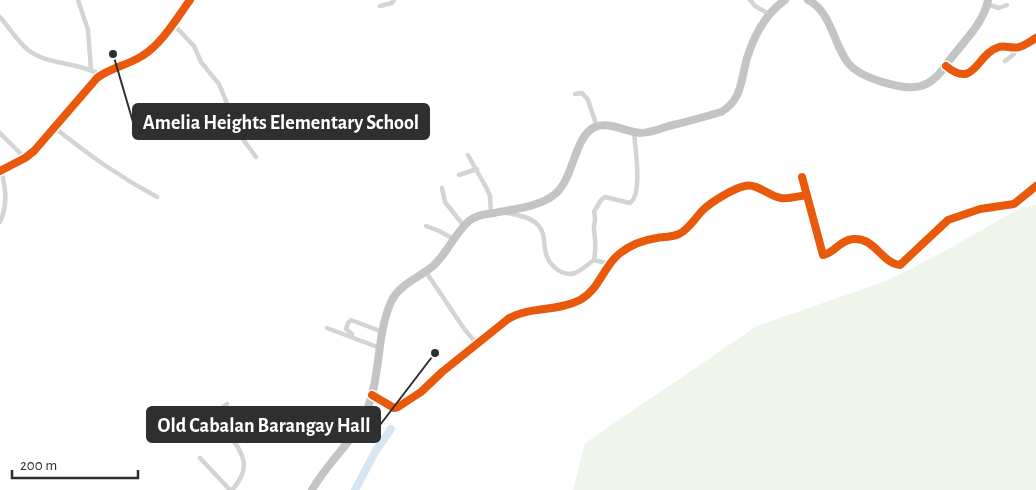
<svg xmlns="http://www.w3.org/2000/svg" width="1036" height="490" viewBox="0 0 1036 490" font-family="'Alegreya Sans',sans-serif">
<rect width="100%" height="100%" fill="#fff"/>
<path fill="#f0f5eb" d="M1036,205V490H573L585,443L757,326L886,281L943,252L1020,208Z"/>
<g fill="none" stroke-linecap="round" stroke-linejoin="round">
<path stroke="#d7e6f3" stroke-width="8" d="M355,490L375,452L391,429"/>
<path stroke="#d4d4d4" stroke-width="4.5" d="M78,0L88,30L91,70
M750,0L755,6L769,14
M987,4L999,8L1007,5
M380,6L392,3L394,0
M0,17C9,27 17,41 28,50C47,65 79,62 101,75
M173,24L194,46L201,62L219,84L228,106L234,127L256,157
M1005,61L1014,54L1010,47
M946,66C975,90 976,54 999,47C1005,45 1012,49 1019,47C1024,46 1031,41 1036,38
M575,94L582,93L588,100L597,127
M55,128C89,155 118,176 157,197
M0,133L25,158
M468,155L487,189L490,196L491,213
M0,171L25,158L34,151L97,78C110,68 128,65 142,56C161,45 177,18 190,0
M459,175L477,169
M802,177L823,255C833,254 840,240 853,239C875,237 881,263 900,265L948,220L980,209L1014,204L1036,186
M442,188L445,202L464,226
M506,213C517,215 529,216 538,225C546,233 543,244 546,254C550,266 562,277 575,273C582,270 588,264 594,260C596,249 596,242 594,231C593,224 597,221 594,212L601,200L605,197L630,203C643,194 635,147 634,132
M0,222C8,205 6,188 1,170
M426,226L439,231L454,239
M594,260L610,264
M426,272L465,330L477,344
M327,328L380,348
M352,334L346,329L348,323L351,320L383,332
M372,395L394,408L398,407L421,392L442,372L508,319C529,306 557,312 580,300C599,290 603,267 619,254C630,245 643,240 657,238C664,237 672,237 679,234C689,229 695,218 703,210C711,202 734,188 745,186C757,183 769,196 781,198C789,199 799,196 807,195
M227,404L219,410L218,413C229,444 261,458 232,490
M200,458L230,490"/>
<path stroke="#c4c4c4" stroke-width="8" d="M808,0C832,12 833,45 849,64C861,78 903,91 921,86C933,83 942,71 949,61C962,43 984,23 988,0
M312,490C327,463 351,444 364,416C382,380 375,338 391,302C399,284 421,277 434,265C448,252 455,233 469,221C476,215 486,214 494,213C513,209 540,207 555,194C574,179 574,136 595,127C610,121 625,132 640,133C650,133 660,129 669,126C686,122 704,117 721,112C742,100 741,80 747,58C754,36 765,14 785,0"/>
<g stroke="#fff" stroke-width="11">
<path id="cycleway" d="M946,66C975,90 976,54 999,47C1005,45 1012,49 1019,47C1024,46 1031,41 1036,38
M0,171L25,158L34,151L97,78C110,68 128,65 142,56C161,45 177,18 190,0
M802,177L823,255C833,254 840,240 853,239C875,237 881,263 900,265L948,220L980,209L1014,204L1036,186
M372,395L394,408L398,407L421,392L442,372L508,319C529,306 557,312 580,300C599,290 603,267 619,254C630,245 643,240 657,238C664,237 672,237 679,234C689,229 695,218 703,210C711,202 734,188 745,186C757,183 769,196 781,198C789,199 799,196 807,195"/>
</g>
<use href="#cycleway" stroke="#e8590c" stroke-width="8"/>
</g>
<path fill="none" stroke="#2f2f2f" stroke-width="2" d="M113 54L133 122M435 353L380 425"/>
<g fill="#2f2f2f" stroke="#fff" stroke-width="2">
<circle cx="113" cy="54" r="5"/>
<circle cx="435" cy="353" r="5"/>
</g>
<g fill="#2f2f2f" stroke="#2f2f2f" stroke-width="2">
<rect x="133" y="104" width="296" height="35" rx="5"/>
<rect x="147" y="407" width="233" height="35" rx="5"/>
</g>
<g font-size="20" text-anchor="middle" font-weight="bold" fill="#fff">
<text x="281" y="129">Amelia Heights Elementary School</text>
<text x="264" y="432">Old Cabalan Barangay Hall</text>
</g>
<path d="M12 470v8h126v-8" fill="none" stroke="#2f2f2f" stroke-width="2.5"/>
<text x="20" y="470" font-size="15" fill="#2f2f2f" stroke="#ffffff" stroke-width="4" paint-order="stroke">200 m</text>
</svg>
